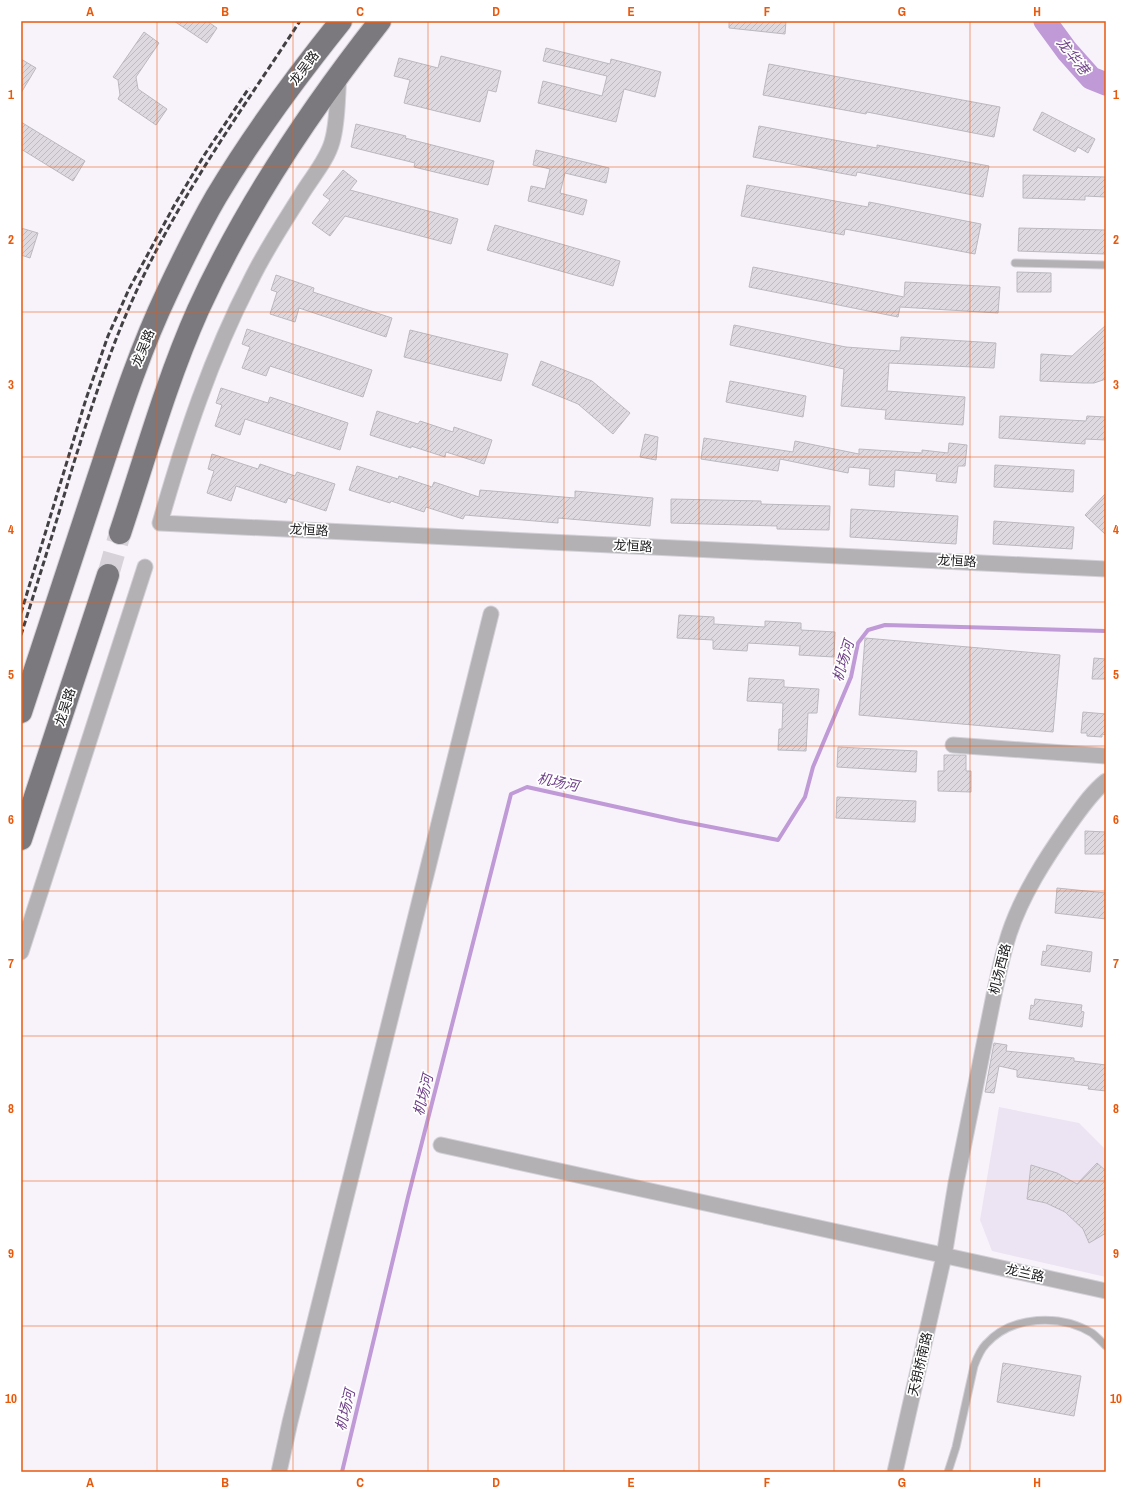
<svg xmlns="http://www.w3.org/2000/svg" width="1127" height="1493" viewBox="0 0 1127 1493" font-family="'Archivo Narrow','Noto Sans SC',sans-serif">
<defs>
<pattern id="building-hatch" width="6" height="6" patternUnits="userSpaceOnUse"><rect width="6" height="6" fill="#ded9e1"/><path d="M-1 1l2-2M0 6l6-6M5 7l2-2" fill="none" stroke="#bebac0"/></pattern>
</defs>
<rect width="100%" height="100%" fill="#f8f3fb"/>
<path fill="#ece4f2" d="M999,1107L1079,1123L1106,1150V1277L992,1251L980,1220Z"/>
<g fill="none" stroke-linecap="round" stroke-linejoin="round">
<path stroke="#bf9ad6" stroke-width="4" d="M342,1472L408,1197L511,794L527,787L680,821L778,840L805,797L813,767L851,677L858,643L868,630L885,625L1106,631"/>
<path stroke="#bf9ad6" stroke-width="23" d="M1045,21L1067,51L1091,78L1106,84"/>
</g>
<path fill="url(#building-hatch)" stroke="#bcb8bf" d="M174,21H207L217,28L207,43Z
M729,21H786L785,34L729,28Z
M144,32L159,43L136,77L138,89L167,109L156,125L118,99L120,95L118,80L113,77Z
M546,48L610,64L611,59L661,72L655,97L624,89L616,122L538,103L543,81L602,96L607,76L543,61Z
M441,56L501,71L496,92L488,90L480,122L404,103L410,80L394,76L399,58L438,68Z
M21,59L36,68L21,93Z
M769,64L1000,107L994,137L867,112L866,114L763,95Z
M1042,112L1095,139L1088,153L1078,147L1075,152L1033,130Z
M21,122L85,161L73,181L21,149Z
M356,124L406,136L405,138L494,161L488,185L414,167L415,163L351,147Z
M759,126L877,148V145L989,166L983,197L857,172L856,176L753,157Z
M536,150L609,168L606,183L565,173L560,193L587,200L583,215L528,201L531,186L545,189L550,169L533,165Z
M343,170L357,181L350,190L458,219L451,244L345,216L330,236L312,223L330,200L323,195Z
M1023,175L1106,177V197L1085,196V200L1023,198Z
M747,185L868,207L869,202L981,224L975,254L845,229L844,235L741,216Z
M495,225L620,261L613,286L487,250Z
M21,228L38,233L30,258L21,255Z
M1019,228L1106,230V254L1018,251Z
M753,267L904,297L905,282L1000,287L998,313L900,307L898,317L749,287Z
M1017,272L1051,273V292H1017Z
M276,275L314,288L313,292L392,318L386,337L299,308L295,322L270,314L277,292L271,290Z
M734,325L846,347L900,351L901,337L996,343L994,368L889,363L887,391L965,397L963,425L885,419L886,410L841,406L844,369L730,345Z
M1106,325V379L1094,383H1084L1040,381L1041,354L1072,356Z
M247,329L372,370L363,397L270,366L266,376L242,368L250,347L242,344Z
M410,330L508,354L501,381L404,357Z
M541,361L592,381L630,413L613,434L578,404L532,385Z
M730,381L806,396L803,417L726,402Z
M221,388L268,403L270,397L348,423L340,450L245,419L240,435L215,426L222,405L216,403Z
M377,411L418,424L420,421L453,432L454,427L492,440L484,464L446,452L445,457L411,446V448L370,435Z
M1000,416L1086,421L1087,416L1106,417V440L1085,439V444L999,438Z
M645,434L658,437L656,460L640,457Z
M704,438L793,452L795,441L859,454V449L922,453V450L948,453L949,443L967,445L965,466H958L956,483L936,481L937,474L895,470L894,487L869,485L870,469L849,467L848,473L780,459L778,471L701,459Z
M212,454L258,469L260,464L295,476L297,472L335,484L326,511L288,498L286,503L236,486L231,501L207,493L214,471L208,469Z
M995,465L1074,470L1073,492L994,487Z
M357,466L398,479L399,476L432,487L434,482L479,497L480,490L575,498V491L653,498L650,526L558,518V523L465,515L463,519L426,507L424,512L391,501L390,503L349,490Z
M1106,493V535L1085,515Z
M671,499L761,501V504L830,506L829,530L777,529V526L671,523Z
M851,509L958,516L956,544L850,537Z
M994,521L1074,527L1072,549L993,544Z
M679,615L714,617V624L765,627V621L801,623V630L835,632L834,657L799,655L800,646L748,643L747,651L713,649V640L677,638Z
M865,638L1060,655L1053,732L859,715Z
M1094,658L1106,659V679H1092Z
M749,678L784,680V687L819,689L817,713H808L806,751L778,750L779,729H782L783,703L747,701Z
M1083,712L1106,714V735L1102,734V737L1087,736V733H1081Z
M838,747L917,751L916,772L837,767Z
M944,755H966V771H971V792L938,791V771H944Z
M837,797L916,801L915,822L836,818Z
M1085,831L1106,832V854H1085Z
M1057,888L1106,893V919L1055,913Z
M1047,945L1092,952L1090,972L1041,965L1043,951L1046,952Z
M1035,999L1082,1005L1081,1011L1084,1012L1082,1027L1029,1019L1031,1005L1034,1006Z
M994,1043L1007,1045L1006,1051L1074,1058V1061L1106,1065V1091L1088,1089L1089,1086L1017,1077V1070L999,1066L994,1093L985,1092Z
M1097,1163L1106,1171V1233L1089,1243L1083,1229L1065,1212L1046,1203L1027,1199L1031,1165L1057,1173L1077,1184Z
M1003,1363L1081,1376L1074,1416L997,1402Z"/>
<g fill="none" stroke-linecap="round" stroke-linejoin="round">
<path stroke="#d7d2d9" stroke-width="22" stroke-dasharray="22 11" stroke-linecap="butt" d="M108,575L120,533"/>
<g stroke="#d4d0d7" stroke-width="9">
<path id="lane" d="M1015,263L1106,265
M948,1472L956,1447L974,1366C977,1358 980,1350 986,1344C1012,1315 1061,1314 1092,1333C1097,1337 1102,1342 1106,1346"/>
</g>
<g stroke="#d4d0d7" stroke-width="17">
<path id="street" d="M339,76C337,98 338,122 332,142C327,160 313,176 303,192C285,221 266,249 251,280C211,357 184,439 160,523L1106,569
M953,745L1106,756
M21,952L145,567
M441,1145L1106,1291
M279,1472L290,1422L491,614
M895,1472L944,1256L956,1183L995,990C999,971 1003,953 1009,934C1022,895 1045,859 1069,825C1080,810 1091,793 1106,781"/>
</g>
<g stroke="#d4d0d7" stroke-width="24">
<path id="primary" d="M120,533C145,458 166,382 198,310C245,207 310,110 380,21
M21,712C46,635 72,558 97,481C118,418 138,354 167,293C182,261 198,228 216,197C253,135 296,77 341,21
M21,839L108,575"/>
</g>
<use href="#lane" stroke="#b3b1b4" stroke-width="7"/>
<use href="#street" stroke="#b3b1b4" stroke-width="15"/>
<use href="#primary" stroke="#7c797e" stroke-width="22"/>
<path stroke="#424043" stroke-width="3" stroke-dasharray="6 3" stroke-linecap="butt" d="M21,613L86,399L108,336L129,289L175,204L205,154L249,88
M21,635C38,581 55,527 71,472C90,411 109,351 136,292C179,197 243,108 300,21"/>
</g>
<path fill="none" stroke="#e8590c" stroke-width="1" stroke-opacity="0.55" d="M157,21V1472M293,21V1472M428,21V1472M564,21V1472M699,21V1472M834,21V1472M970,21V1472M21,167H1106M21,312H1106M21,457H1106M21,602H1106M21,746H1106M21,891H1106M21,1036H1106M21,1181H1106M21,1326H1106"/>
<g text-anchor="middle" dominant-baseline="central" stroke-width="3.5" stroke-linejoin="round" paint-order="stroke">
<g font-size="13" fill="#1a191b" stroke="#fff">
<text transform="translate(304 68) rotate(-53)">龙吴路</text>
<text transform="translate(143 348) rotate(-68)">龙吴路</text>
<text transform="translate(309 530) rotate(3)">龙恒路</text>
<text transform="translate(633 546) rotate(3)">龙恒路</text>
<text transform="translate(957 561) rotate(3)">龙恒路</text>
<text transform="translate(65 707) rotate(-72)">龙吴路</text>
<text transform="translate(1000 969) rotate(-76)">机场西路</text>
<text transform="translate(1025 1273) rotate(12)">龙兰路</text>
<text transform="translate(920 1364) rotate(-77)">天钥桥南路</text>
</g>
<g font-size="14" font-style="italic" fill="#6d3e87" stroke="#fff">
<text transform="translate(1073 56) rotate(51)">龙华港</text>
<text transform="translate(843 661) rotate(-73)">机场河</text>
<text transform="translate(558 782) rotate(12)">机场河</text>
<text transform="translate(423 1095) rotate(-76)">机场河</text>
<text transform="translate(345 1410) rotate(-76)">机场河</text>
</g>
</g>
<rect width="1127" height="1493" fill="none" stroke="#ffffff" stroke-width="44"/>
<rect x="22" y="22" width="1083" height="1449" fill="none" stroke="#e8590c" stroke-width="1.5"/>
<g font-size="13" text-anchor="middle" font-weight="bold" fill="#e8590c">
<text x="90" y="16">A</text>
<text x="225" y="16">B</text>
<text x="360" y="16">C</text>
<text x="496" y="16">D</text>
<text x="631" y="16">E</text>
<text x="767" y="16">F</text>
<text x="902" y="16">G</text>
<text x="1037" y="16">H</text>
<text x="11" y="99">1</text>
<text x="1116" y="99">1</text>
<text x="11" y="244">2</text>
<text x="1116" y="244">2</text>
<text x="11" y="389">3</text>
<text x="1116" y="389">3</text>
<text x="11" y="534">4</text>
<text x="1116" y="534">4</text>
<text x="11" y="679">5</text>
<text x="1116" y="679">5</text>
<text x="11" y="824">6</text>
<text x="1116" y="824">6</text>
<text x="11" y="968">7</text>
<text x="1116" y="968">7</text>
<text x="11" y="1113">8</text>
<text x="1116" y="1113">8</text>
<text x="11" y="1258">9</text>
<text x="1116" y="1258">9</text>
<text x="11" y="1403">10</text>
<text x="1116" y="1403">10</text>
<text x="90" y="1487">A</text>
<text x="225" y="1487">B</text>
<text x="360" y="1487">C</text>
<text x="496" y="1487">D</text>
<text x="631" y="1487">E</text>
<text x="767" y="1487">F</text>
<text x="902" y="1487">G</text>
<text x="1037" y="1487">H</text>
</g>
</svg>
